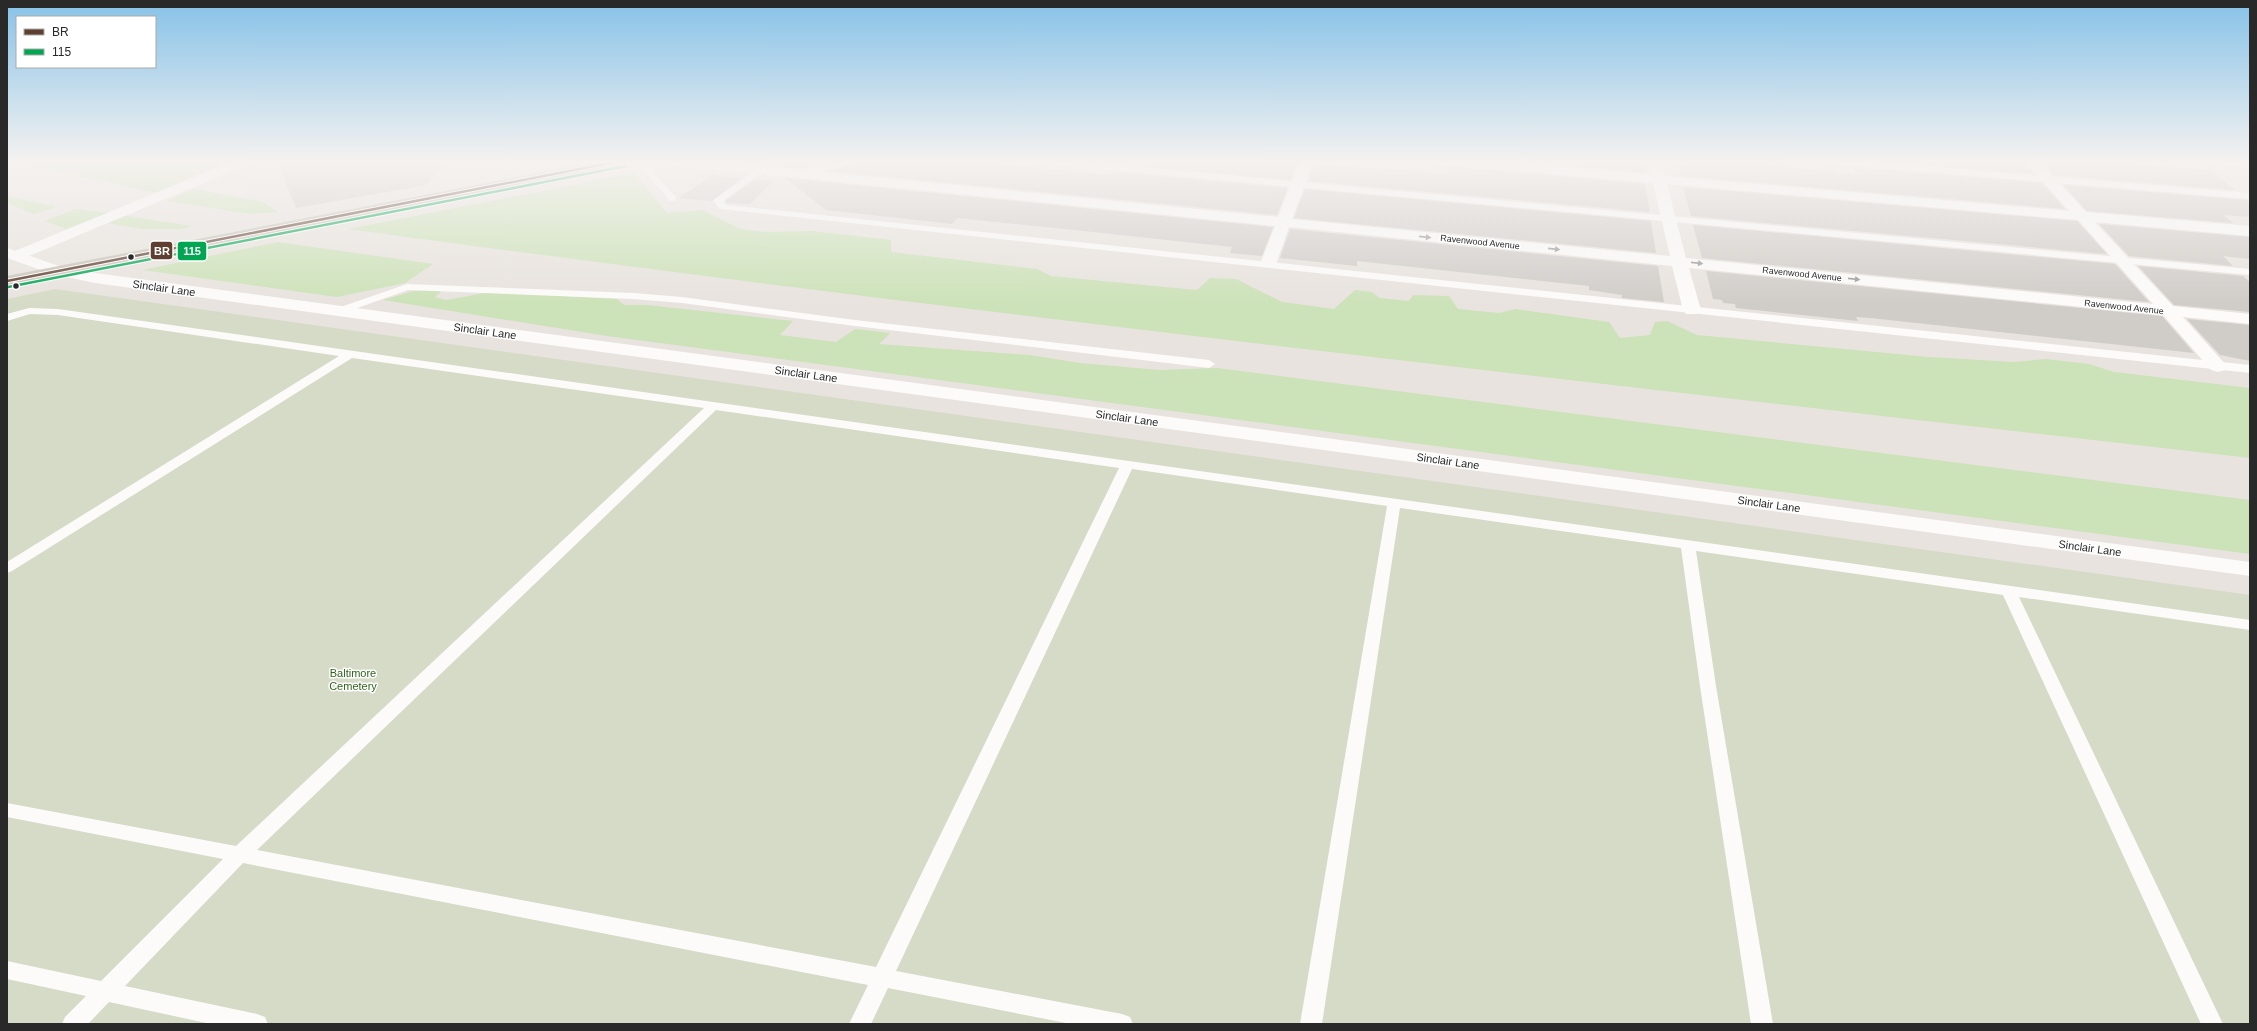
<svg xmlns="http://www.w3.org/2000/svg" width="2257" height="1031" viewBox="0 0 2257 1031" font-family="Arial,sans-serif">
<rect width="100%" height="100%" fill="#e8e3de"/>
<path fill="#cce2b8" d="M7,160H234L156,193Z
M634,173L667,213L703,210L740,229L767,232L812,231L891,240V252L1037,269L1051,276L1197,290L1210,278L1236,279L1282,302L1334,309L1355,290L1372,292L1380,298L1409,301L1413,295L1449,296L1458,309L1499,313L1515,309L1609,322L1620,338L1650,335L1655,322L1667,321L1697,335L1929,357L2014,362L2046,359L2089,364L2114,372L2250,388V458C1616,385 981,315 348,229Z
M194,189L263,202L278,212L250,214L166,201Z
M7,196L57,207L34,214L7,203Z
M76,209L111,213L66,229L45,221Z
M120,215L192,226L183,229H142L108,223L75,237L85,229Z
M278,242L433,264L405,283L337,297L142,270Z
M443,290L435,297L446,300L490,292L617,299L624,305H646L793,321L780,335L836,342L855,329L890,333L879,344L1030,355L1080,363L1159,370L1217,368L2250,500V554L607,336L383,300L413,291Z"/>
<path fill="#d5dbc6" d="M55,289L2250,595V1024H7V299Z"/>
<path fill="#d0cdc9" d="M277,160H448L426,185L296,208Z
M762,160H847L801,168L769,165Z
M871,160H961L1110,175L1113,172L1288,188L1277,215L828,171Z
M1122,160H1288L1298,162L1291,180L1119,164Z
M1499,160H1641L1643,172Z
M1698,160H1761L1762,162L1783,164L1785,167L1857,174L1853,167L2042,183L2065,209L1680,176L1677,163L1699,165Z
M1864,160H2023L2034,174Z
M2040,160L2083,162L2081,160L2211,170L2235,190L2054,175Z
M1314,164L1447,173V166L1645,184L1650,212L1308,181Z
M712,175L742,178L712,201L679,198Z
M785,178L1273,227L1262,256L1230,253L1232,247L1084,231L957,218L952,224L826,210Z
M756,179L773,181L750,204L726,203L725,201Z
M2063,185L2247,200L2250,203V217L2223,215L2233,223L2087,211Z
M1683,187L2077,221L2107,254L1691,216Z
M1305,189L1651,221L1656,253L1294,218Z
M2099,224L2249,237L2250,259L2223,256L2233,266L2129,256Z
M1693,225L2115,264L2149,302L1702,258Z
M1290,229L1658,266L1664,302L1622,298V295L1589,290V286L1357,261V266L1280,258Z
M2138,266L2243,276L2250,282V312L2174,305Z
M1706,271L2162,316L2194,353L1870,318L1856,317L1858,321L1736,308L1735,304L1723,303L1722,300L1713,299Z
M2187,319L2250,325V361L2220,355Z"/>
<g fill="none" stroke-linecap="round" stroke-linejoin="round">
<path fill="#fcfbfa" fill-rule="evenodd" d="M654,160H663L652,171L676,197V201H670L644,171L647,164Z
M854,160H870L795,177L791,174L795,171Z
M1031,160H1061L2250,269V275L1035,163Z
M1816,160H1848L2250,193V199L1820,163Z
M758,168L762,171L761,173L723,201L726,205L2250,365V373L720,209L713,201L715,199Z
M407,284L633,293L682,297L855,320L1209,360L1215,364L1209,368L855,326L682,303L633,299L408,290L343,313L339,314L334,311L335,309Z
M29,308L58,309L2250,620V630L2019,597L2223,1024H2201L2003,595L1696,551L1716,686L1773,1024H1751L1700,686L1681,548L1400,508L1322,1024H1300L1387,506L1132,469L896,971L1122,1014L1130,1017L1133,1024H1071L888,988L871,1024H849L868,985L243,863L125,986L257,1014L265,1017L268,1024H211L109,1002L88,1024H62L65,1017L86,996L7,979V961L101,981L223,859L7,817V803L236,846L704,408L352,358L12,571L7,573V562L339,356L58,315L30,314L7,321V314ZM716,410L1119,468L876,967L257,850Z"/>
<path fill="#fcfbfa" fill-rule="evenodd" d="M235,160H253L251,163L22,259H10L8,256L10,253Z
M654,160H700L1278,217L1300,160H1314L1292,219L1670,256L1653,183L1439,164L1432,160H1483L1651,174L1648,160H1662L1665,176L2069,211L2024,160H2038L2086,212L2250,226V236L2095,222L2173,306L2250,314V324L2183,317L2227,366L2225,370L2218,372L2211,370L2163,315L1689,268L1701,310L1698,314H1686L1683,310L1672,266L1289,227L1276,264L1274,267H1262L1260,264L1275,226L661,164ZM1667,184L2078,220L2153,304L1686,258Z
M2203,160H2250V167L2210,164Z"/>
<path fill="#fcfbfa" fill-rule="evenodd" d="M7,248L62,267L95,273L2250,562V576L95,283L52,274L7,258Z"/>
<path fill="#c8c4b9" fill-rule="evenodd" d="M605,160H632L625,164L7,286V276Z"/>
<g stroke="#fff" stroke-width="4.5">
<path id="bus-1" d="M7,281L625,160"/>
</g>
<g stroke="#fff" stroke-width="4.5">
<path id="bus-2" d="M8,287L626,166"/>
</g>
<use href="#bus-1" stroke="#5f4030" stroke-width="2.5"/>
<use href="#bus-2" stroke="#00a651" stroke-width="2.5"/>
</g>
<defs><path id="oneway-solid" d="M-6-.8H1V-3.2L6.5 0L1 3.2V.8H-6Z"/></defs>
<g fill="#9d9c9c">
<use href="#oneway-solid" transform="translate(1425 237) rotate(6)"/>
<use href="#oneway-solid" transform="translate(1554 249) rotate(6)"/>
<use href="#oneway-solid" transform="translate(1697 263) rotate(6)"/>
<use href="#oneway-solid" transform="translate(1854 279) rotate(6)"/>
</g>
<linearGradient id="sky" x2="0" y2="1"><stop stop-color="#86c2e8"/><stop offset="0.53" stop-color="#f5f2f0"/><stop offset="1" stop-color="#f5f2f0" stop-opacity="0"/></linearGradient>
<rect width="2257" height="304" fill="url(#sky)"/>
<g fill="#292929" stroke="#fff" stroke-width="1.5">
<circle cx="131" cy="257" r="3.5"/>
<circle cx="16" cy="286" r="3.5"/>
</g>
<g text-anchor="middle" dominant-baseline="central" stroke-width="3" stroke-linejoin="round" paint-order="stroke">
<g font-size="9" fill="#292929" stroke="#fff">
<text transform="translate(1480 242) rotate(6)">Ravenwood Avenue</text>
<text transform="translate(1802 274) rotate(6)">Ravenwood Avenue</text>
<text transform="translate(2124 307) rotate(6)">Ravenwood Avenue</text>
</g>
<g font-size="11" fill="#292929" stroke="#fff">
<text transform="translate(164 288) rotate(8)">Sinclair Lane</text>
<text transform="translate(485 331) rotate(8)">Sinclair Lane</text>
<text transform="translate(806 374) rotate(8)">Sinclair Lane</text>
<text transform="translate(1127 418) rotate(8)">Sinclair Lane</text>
<text transform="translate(1448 461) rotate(8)">Sinclair Lane</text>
<text transform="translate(1769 504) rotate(8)">Sinclair Lane</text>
<text transform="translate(2090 548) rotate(8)">Sinclair Lane</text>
</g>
<g font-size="11" fill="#2f641b" stroke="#fff">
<text x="353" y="673">Baltimore<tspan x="353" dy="13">Cemetery</tspan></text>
</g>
</g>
<g stroke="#fff" stroke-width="1.5">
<rect x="150" y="241" width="23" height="19" rx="4" fill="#5f4030"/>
<rect x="177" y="241" width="30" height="20" rx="4" fill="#00a651"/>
</g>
<g font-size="11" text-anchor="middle" font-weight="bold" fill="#fff">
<text x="162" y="255">BR</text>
<text x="192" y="255">115</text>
</g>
<rect width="2257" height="1031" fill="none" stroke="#292929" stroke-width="16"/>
<rect x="16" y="16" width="140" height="52" fill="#ffffff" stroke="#a9a9a9"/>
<rect x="24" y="29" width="20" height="6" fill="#5f4030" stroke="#a9a9a9"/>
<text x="52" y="36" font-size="12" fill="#292929">BR</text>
<rect x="24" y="49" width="20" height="6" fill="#00a651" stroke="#a9a9a9"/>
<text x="52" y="56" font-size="12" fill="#292929">115</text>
</svg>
